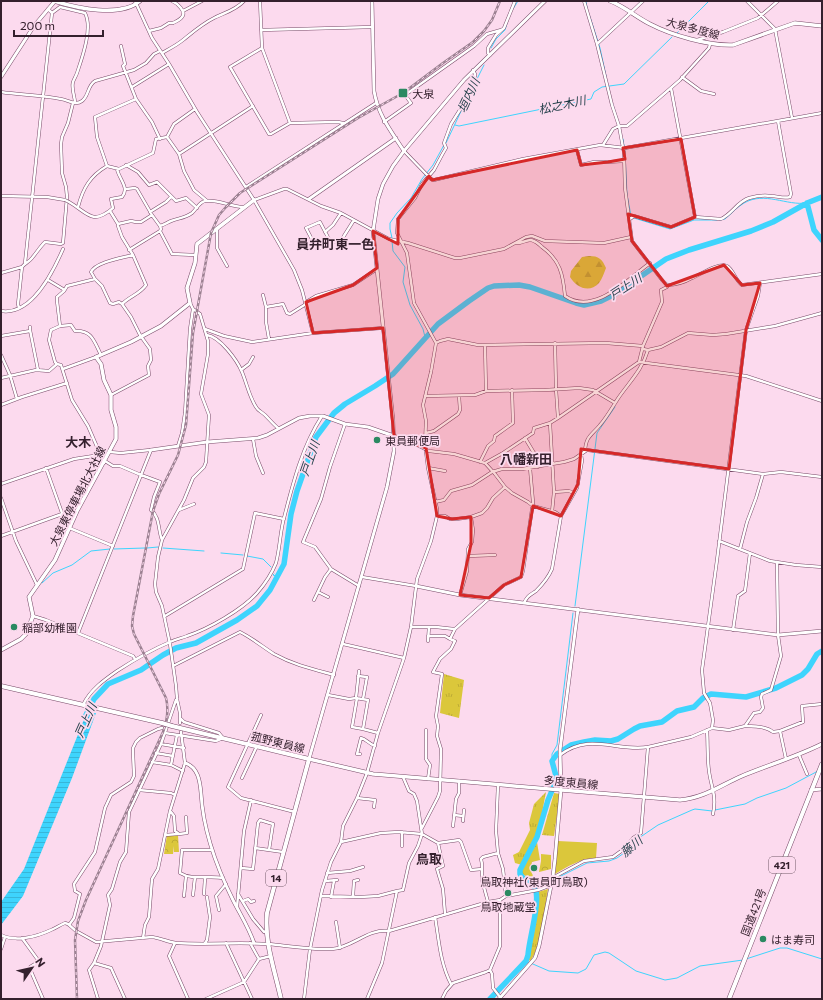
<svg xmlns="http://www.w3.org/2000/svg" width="823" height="1000" viewBox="0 0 823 1000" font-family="Commissioner,'Noto Sans JP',sans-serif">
<defs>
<pattern id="grass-tufts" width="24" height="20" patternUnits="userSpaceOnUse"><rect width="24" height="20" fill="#dbc73b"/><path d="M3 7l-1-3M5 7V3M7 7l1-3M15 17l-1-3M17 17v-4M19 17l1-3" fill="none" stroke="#bdab34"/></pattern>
<pattern id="forest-firs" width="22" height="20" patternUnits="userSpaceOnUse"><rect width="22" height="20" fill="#dbc73b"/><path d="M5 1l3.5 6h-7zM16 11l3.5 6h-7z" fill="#bdab34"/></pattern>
<pattern id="park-crowns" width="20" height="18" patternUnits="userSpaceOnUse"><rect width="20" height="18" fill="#dbc73b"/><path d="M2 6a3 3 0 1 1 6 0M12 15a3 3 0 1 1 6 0" fill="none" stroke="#bdab34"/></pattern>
<pattern id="water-rules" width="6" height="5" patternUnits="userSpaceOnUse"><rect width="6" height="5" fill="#3ed4fd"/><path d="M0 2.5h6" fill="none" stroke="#37b6d9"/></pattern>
</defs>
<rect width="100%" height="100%" fill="#fcdaee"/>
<path fill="url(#grass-tufts)" d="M444,674L464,680L459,718L440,713Z
M546,792L538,834L522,865L515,863L513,855L519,852L530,830L529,823L534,804Z
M554,793L560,794L554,836L542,835Z
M548,889C545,906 541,949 530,961L528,959L535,928L537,912L538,892Z"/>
<path fill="url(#forest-firs)" d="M589,256C599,256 602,259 606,268C604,273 602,279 599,283C589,294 576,287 570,277L571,271L582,257Z
M537,842L540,860L532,862L530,870L535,879H540V883L536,886L530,878L520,873Z"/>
<path fill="url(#park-crowns)" d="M167,835H178L179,852H174V846L173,854H164Z
M541,854L551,855V869L539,872L541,861Z"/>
<path fill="#dbc73b" d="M558,841L597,843L596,858C581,858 567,867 555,874Z"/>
<path fill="url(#water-rules)" d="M87,712L96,713L72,778L23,896L1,925V902L24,869Z"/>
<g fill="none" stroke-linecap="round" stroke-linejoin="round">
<path stroke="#3ed4fd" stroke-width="1" d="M586,1L587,8
M513,9L518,1
M590,17L600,48L606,76
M677,33L709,1
M491,48L496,39L505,30L507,23
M472,85L477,79L484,65
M612,102L619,124
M455,125L459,126L591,99L594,92L602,87L624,84L672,37
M623,139L625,153L627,194L631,216
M446,143L464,105
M634,218L670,229L694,220H717
M720,220L725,219C731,214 737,207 744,203C765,191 786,206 807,203
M392,238L390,229V223L397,213L411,198L422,179L433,165L444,145
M392,241L393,251L405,267L403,282L410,305L423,329L425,337
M147,548L158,547
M163,548L204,551
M114,549L145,548
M221,553L243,555
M247,556L263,559L271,567
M274,574L273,575L278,577
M42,583L53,573L72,565L91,551L110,549
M575,606L597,433L615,407
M552,761V754L557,745L573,613
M715,810L745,804L757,798L786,788L818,771
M549,881L557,878L587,863L609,861L617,858L624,853L636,840L658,825L692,810L695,809L712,811
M536,887L540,885
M746,959L780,948H787L822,959
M526,961L549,971L578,973L586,969L594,955L605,952L609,953L636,971L665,980L677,978L700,966L743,960"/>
<path stroke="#3ed4fd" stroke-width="5.5" d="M807,203L814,230L822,240
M85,717L94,699L108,684L141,670L163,655L176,648L196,643L237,620L257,606L270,590L284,564L291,514L297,491L316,437L334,413L345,404L375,386L393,374L438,324L469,301L488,288L494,286L519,285L530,287L576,303L584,305L601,301L615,294L666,259L689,250L751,231L773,222L807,203L822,197
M490,999L526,961L528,955C529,939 541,901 535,887C533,881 529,880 523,878L520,874V870L537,837L548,800L554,786L556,776L552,761L557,754L571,745L584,742L595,740L611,741L618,739L634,729L640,726L662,722L677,711L694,707L703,698L711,694L746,697L776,688L802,675L808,669L817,654L822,651"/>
<g stroke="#794b69" stroke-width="3.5">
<path id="minor" d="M135,1L152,38L169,64L197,112L254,200L294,270L302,290L313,333
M260,1L262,48L290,123
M584,1L597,44L612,105L619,126L624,153L625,188L632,241L662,280L667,285
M747,1L775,29L792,118
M48,9L52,13L60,7L85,13C93,28 82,58 77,73C76,76 74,79 73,82C71,89 75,96 75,103
M183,11L202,1
M261,30L372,27
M149,31L161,28L169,23H173C175,22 180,20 182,17C187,12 177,3 172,1
M697,40L723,32L758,18L778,1
M597,44L643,1
M121,46L125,64L123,66L136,99L152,122L160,139
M262,48L230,67L269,134H271L290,123L338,122L343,123
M162,53C169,49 177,45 183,40C193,32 202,24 214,18C224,13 236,10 244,1
M490,55L488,53V48L496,35L504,28L515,1
M682,77L701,91L714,94
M132,87L169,64
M671,88L695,217
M1,92C21,95 41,95 61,99C68,100 75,106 82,101C89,96 87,86 95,81L134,70L146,63L154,54L160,51
M136,99L95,117L97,137L107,166L119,169L153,153L156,139L167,137
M384,122L411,103L405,95L474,46L487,34L501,30
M167,137L179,154L184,171L194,190L206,200
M167,137L174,124L195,109
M603,145L613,129L619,126H627L680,80L709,48L710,44
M577,150L581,165L594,162H608L624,161
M404,151L431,179L434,180L523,159L600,145L625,148L822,113
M179,154L253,106
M126,165L138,172L149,185L157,182L176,201L186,198L197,208
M246,187L376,103
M126,189L135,188L137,189L152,215L160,226C164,225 168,222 171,221C179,218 185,218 192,213C196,210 199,202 205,201C218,199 231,207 244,207
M1,196L47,197L65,200
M254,200L284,189H287L321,206L341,213L389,239L408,243L455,258H460L504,249L526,237L532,236L545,241L604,243L631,237
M69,202C88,213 92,226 113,208L111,199L122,197C130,188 119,179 117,169
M78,207C83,188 90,176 107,166
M110,211L118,224L131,221L136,222H141L152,215
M150,212L166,202L171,197
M630,219L634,216L671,227L695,217L721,219C732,214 737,202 749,198C756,196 764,195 771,196C778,196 783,199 790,197L791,194L778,121
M118,224V226L122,237L133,255
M217,229V248L227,266
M160,231L172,254L195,255
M325,232L333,225L341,213
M331,243L320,222L306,228L317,249L342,239L354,220
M516,243C521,244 525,240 531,240C535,241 539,244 542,247C560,260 563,274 565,296C594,316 628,279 650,263
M129,250L160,231L161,229L160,226
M25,263L52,13
M1,273L22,267
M95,279L102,286L110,303L113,304L119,302L122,304L131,317L140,335L150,349L151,360L148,366L149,375L111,395
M48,280L63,289L64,291
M263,295L266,307
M306,302L316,296L353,285L377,269
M19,308L18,304L22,267C25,263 29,262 32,258C37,252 40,247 45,242L61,244L63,243L67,197L66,187L62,173L61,144L62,137L68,123L73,103
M1,311C32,316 53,272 63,249
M60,326L71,325L75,331C92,330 94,341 101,355
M30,327V330L38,370
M205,329L224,336L252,342L313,333L383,328
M207,335C220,337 237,360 242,372C247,384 249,396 256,407C258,411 262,412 265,415C270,420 273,424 278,428
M1,336L30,331
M269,339L266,322V307L283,304L287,313L290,314L306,304
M436,343L440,341L448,339L478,345L606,343L643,346
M555,343L556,389L558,418
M485,345L486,391
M643,349L648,350L661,347L688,333L713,335L726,334L775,326L822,313
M1,355L10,375L17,399
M639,362L746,376L822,401
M63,369L96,357
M241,370L249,364L253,357
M1,378L36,370L49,371L57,364
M425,396L475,395L486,391L545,390L579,388L593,390L615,403
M1,405L22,397L67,383
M550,423L554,492L552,512
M345,424L330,467L321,499L303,542L315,547L331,569L359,586
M426,433L434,431L458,414L460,410L459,396
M394,436L405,439L429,451L454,454L485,463L495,474L505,487L512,493L528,502L533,506L555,512L561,516
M525,438L537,458L538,467
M253,439L256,456L263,473
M178,446L182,433L185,413L190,329L193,309L190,303
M585,451C586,436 591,436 600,425C607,417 613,406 619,397C631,380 642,370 648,350
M110,452L121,453L150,450
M105,461L113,466H120L141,475L151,450
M480,462L488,446L494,441L495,436L513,423L512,390
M104,463L88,426L72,400L61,365L57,364L55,362L49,340L51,330L60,326L57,301V297L64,291L67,286L95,279L91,272C96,262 122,258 133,255L146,285C140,294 130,296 122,304
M485,463L503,453L533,433L534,428L550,423L558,418L639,362L643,346L662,302L661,290L667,287V285C675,285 685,282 692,278C700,275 718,262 727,266C733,269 735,280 742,285L822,274
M46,468L67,527L113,546
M428,468L445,471
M1,484L74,459L100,455
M554,492L569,491L574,493
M1,498L16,541L37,585
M435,502L444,500L451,491L472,485L492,472L502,469H522L564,462L574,459L587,450L763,474L781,472L822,477
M179,510L194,504
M437,516H445L450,519H457L471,517L482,513L487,508L493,498L505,487
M1,536L62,514
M719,541L770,561L796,565L822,567
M740,549L747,522L756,498L763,474
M468,556L495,555
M362,577L416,586
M318,592L328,597
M460,595L467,571L468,549L472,542L473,530L471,517
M314,600L325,577L331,569
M524,603C527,596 530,595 536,591C542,585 549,576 552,569L561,516L577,488L582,461L581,454
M33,616L46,620L133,656L135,659
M165,616L243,569L255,513L284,519
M411,627H436L454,629
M733,630L738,596L745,591L750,553
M78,633L141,475L160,482L154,497L151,510C160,517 158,530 162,540
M428,636H445L450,639
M428,641L429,627
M343,644L404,658
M173,666L240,632C252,638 263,647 274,654C294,665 312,669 334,675
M358,676L367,677L363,699
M328,695L349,699L356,698L368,700L363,729L378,733
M356,698L359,671
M357,698L352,727L363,729
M83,705C90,690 104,680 117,671C134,660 151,650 170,642C176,639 182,638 187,636C208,629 242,610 257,593C264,585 272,573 276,563C280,548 280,532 284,518C293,483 302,447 322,416
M261,715L228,787L241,798L295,812
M180,723V713L177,699L176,686L170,644L162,606L156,592L155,584L158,557L162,540L184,500L193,478L204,467L206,462L209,415L201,394L208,354V341L200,314L193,309
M746,726C753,726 767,727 773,732L780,731L786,759
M712,728L729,730L745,726L754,713L760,712L763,708L761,697L762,694L771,690L781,656L778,635L777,562
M426,730V759L430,765L428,779
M707,730C708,743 707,757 709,771C711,787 717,796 713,814
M780,731L803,722L802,706L822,704
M165,733L216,741L223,738L219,733L184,722L181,719
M161,744L184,748
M156,753L173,756
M360,754H357L361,738C366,739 369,744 375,746
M560,755C590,732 616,752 648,747
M799,755L807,774
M152,762L171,765L183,771
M171,765L177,735
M242,778L257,746
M498,785L496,831L498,853L503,869L506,896
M139,790L171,793L175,795
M357,798L375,800L374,807
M171,812L174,816L175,831L179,834L187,833L186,817
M454,815L463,816
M463,821L464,810
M453,826L456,799L459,793V781
M422,828L438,797L440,791L441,749L437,736L438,726L436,716L442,674L433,672L440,659L451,649L455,641L450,639L455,629L504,585L521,577L523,571L533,502L530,468
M402,832V846
M165,835L178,834
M341,842L381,833L399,832L422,834L438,843L459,840L461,842L471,870L482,869
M438,843L443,866L437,869L443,889L445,914
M255,848L283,852
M212,850H182L180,873C193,881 209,875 223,878
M241,868L253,869L258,823L260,820L273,824L269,850
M327,873L350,871L363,867
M553,876H556L584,861L613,857L624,849L633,838L641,833L648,747L691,737L712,728L713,720L710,703L704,693L702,670L717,560L746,330L758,296L760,283
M325,881L337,880
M204,894L205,878
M238,894L253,919L264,932L267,931
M193,895L195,877
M184,896L186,876
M321,896L360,897L378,896L397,891
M353,896L354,881L358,880
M331,897L334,881
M243,901L248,899L251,902L254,901
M488,902L482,880V864L481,859L483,857L498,853
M237,907L244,831L251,800
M219,910L216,896L226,884
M435,917C439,940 440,963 451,984
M336,922L340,948
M69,925L74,918L80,894L75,891L74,884L95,852L105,808L111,795L131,782L134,776L133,752V748L136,742L140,738L158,729L162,728
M1,935C16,942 36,937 51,930C56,928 60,925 65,923L68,924L76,931L96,942L152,937C160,938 168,942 176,943C206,945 237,942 268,944C289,946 310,950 332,949C352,948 368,928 389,931L488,902L500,900L506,896L538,890L551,885
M22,938L38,960V962L30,967V969L43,999
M143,938L145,925L149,917L152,879L158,869L170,811L185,763L181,732
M175,943L169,956L188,999
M205,943L207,940L210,917L207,897
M226,943L252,999
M250,943L259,959L271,956
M1,949L5,937
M94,963L111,968L125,999
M490,970L492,974L493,988L500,997
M98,999L89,970L94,963L101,946L110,905L108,895L112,889L120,862L126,852L129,812L161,744L176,700
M206,999L244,982L259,959
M304,999L310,949L322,890L331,862L341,842L343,826L357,798L367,773L378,733L404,658L411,627L417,579L431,541L437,516V509L428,468L425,444L426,421L423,405L431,372L436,343L414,303L407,253L397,233L398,219L415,198L422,184L434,170L442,155L446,148L444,143L451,124L463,105L471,83L475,78V74L473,70
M367,999L382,963L397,891L403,890L409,863L418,846L422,834L417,801L414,794L409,791L403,777
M442,999L446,991L453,983L486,972L490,970L500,946V900"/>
</g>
<g stroke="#794b69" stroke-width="4">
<path id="tertiary" d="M372,1L374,91C378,115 391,131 404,151
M1,77L34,26L55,1
M309,199L396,138
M151,450L207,442L258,438L267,435L299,418L310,416H323L345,424L368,427L394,436
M416,586L460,595L778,635L822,631
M309,759L387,487L394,451L393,420L373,231L378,199L383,184L393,166L404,151L464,80L545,1
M185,763C198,767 200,781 201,793C203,830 216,866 233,900C240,914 249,928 254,943
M811,790L822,789
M499,999L535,958L539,946L553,876L555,859L561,790L560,750L578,609"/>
</g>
<g stroke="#794b69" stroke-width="4.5">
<path id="secondary" d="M54,1C77,8 120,18 140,1
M610,1C624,6 636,17 650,24C671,35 709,46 733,45L795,23L822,26
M1,650L21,639L26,634L33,616L29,597L55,560L77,511L116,439V427L111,410V395L104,380L101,364L96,357L131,342L161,326L190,303L187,288L195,263L197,244L254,200
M309,759L373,774L680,800C704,798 721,785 742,776C768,765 796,757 822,744"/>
</g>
<g stroke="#794b69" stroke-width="5">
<path id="primary" d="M1,686L162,723
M172,726L309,759L267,913C264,942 275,971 281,999"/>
</g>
<g stroke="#794b69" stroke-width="5">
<path id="trunk" d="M729,999L822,764"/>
</g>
<use href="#minor" stroke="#fff" stroke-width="2.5"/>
<use href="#tertiary" stroke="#fff" stroke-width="3"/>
<use href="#secondary" stroke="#fff" stroke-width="3.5"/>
<use href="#primary" stroke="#fff" stroke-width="4"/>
<use href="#trunk" stroke="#fff" stroke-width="4"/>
<g stroke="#9b8091" stroke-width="2.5">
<path id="rail" d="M77,999L75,940L78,921L86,900L163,732C167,721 169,710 166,698L134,634L132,626L133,616L153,511L159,494L178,455L186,425L193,333L211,233L219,215L226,207L240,193L358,118L403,93L443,63L473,42L484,31L492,20L500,1"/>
</g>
<use href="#rail" stroke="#fcdaee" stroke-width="1" stroke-dasharray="3" stroke-linecap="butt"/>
<g stroke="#794b69" stroke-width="3.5" stroke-linecap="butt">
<path id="minor-bridge" d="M65,200L69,202"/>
</g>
<g stroke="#794b69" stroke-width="5" stroke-linecap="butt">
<path id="primary-bridge" d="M162,723L172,726"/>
</g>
<use href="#minor-bridge" stroke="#fff" stroke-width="2.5"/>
<use href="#primary-bridge" stroke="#fff" stroke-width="4"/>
</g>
<path fill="#d62828" fill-opacity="0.2" stroke="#d62828" stroke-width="3" stroke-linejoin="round" d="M681,139L695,217L671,227L628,214L632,241L667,286L724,265L742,285L760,283L746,330L729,469L581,449L578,484L561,516L533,506L521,577L504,585L489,598L460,595L471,544V517L452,519L437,516L426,448L394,436L383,328L313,333L306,302L353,285L377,268L373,231L398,244V219L429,176L432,180L577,150L581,165L608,162L625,159L623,148Z"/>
<g fill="#2a8961" stroke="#fcdaee" stroke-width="1.5">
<rect x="398" y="88" width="10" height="10" rx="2"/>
<circle cx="377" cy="440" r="4"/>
<circle cx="14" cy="627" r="4"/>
<circle cx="534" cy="868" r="4"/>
<circle cx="508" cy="893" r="4"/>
<circle cx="763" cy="939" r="4"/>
</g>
<g text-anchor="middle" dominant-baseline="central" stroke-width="3.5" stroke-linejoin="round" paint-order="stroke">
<g fill="#fcdaee" stroke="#705867" stroke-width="1">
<rect x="769" y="857" width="26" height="16" rx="3"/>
<rect x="266" y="870" width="20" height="16" rx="3"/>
</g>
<g font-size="10" font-weight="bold" fill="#34202d">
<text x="782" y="865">421</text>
<text x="276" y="878">14</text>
</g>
<g font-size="11" fill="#34202d" stroke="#fcdaee">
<text transform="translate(693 28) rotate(15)">大泉多度線</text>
<text transform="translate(77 496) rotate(-63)">大泉東停車場北大社線</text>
<text transform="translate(278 742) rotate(14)">菰野東員線</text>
<text transform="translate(571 782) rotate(5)">多度東員線</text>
<text transform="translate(753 912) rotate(-69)">国道421号</text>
</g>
<g font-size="11" fill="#34202d" stroke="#fcdaee" text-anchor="start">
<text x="412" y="93">大泉</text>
<text x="385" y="440">東員郵便局</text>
<text x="22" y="627">稲部幼稚園</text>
<text x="534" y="881" text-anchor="middle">鳥取神社(東員町鳥取)</text>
<text x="508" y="906" text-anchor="middle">鳥取地蔵堂</text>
<text x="771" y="939">はま寿司</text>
</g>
<g font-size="12" font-style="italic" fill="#1e3c46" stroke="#fcdaee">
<text transform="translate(468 95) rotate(-65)">垣内川</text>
<text transform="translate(562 104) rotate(-12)">松之木川</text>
<text transform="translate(625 286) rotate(-33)">戸上川</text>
<text transform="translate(309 458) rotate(-71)">戸上川</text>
<text transform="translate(85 720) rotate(-66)">戸上川</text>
<text transform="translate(631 846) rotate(-40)">藤川</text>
</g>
<g font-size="13" font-weight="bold" fill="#34202d" stroke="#fcdaee">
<text x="335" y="244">員弁町東一色</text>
<text x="78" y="442">大木</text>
<text x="526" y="459">八幡新田</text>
<text x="429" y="859">鳥取</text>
</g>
</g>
<rect width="823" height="1000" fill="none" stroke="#34202d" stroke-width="4"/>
<g transform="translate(32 968) rotate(56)" stroke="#fcdaee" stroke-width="3" paint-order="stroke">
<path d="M0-3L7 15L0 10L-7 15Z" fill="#34202d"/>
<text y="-6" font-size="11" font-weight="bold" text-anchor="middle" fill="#34202d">N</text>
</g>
<path d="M14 30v6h89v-6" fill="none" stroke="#34202d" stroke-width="2"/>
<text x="20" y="30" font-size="12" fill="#34202d" stroke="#fcdaee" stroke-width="3" paint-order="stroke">200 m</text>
</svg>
